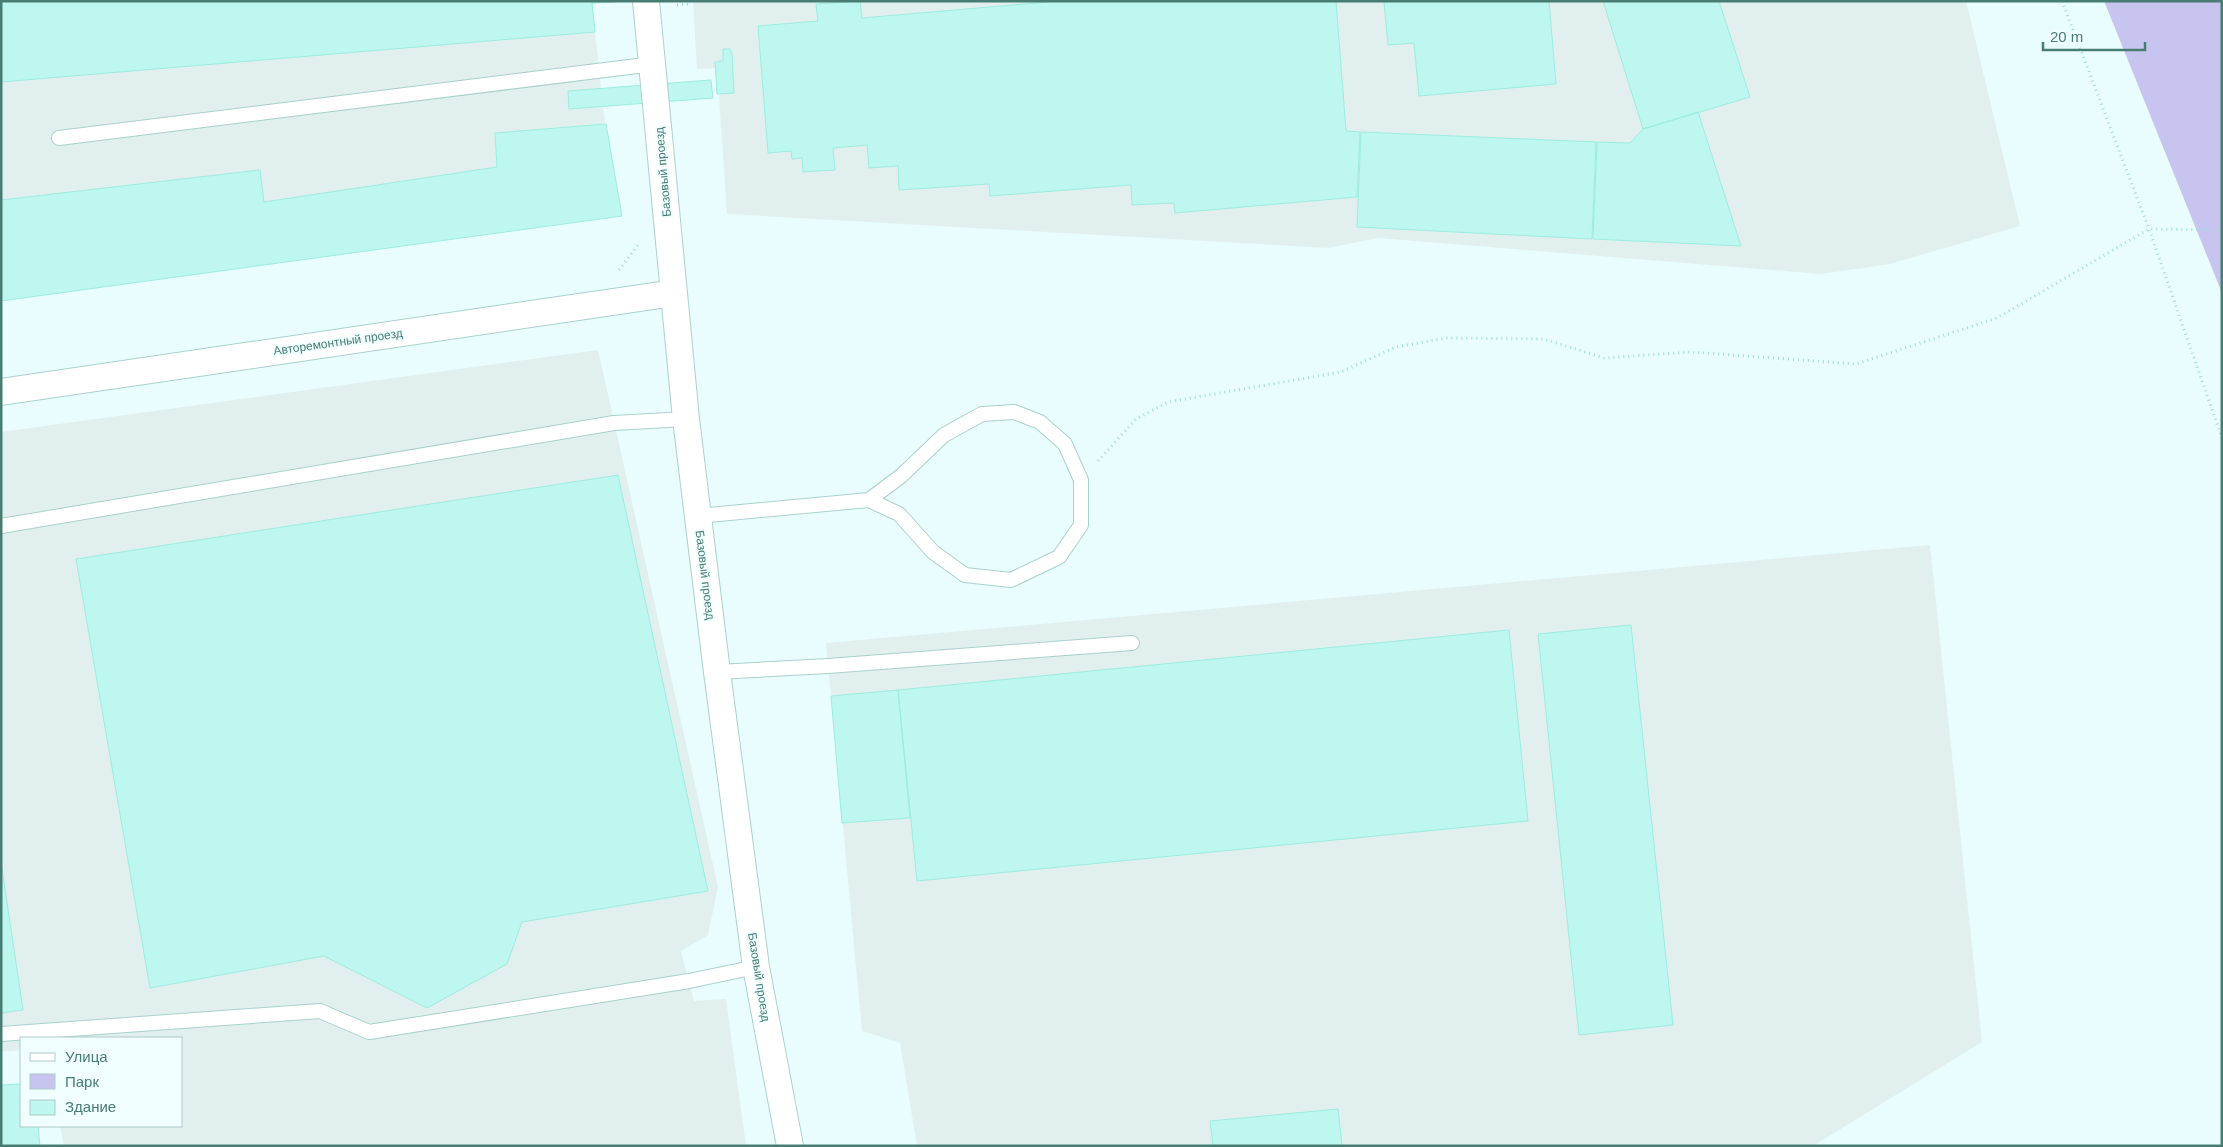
<svg xmlns="http://www.w3.org/2000/svg" width="2223" height="1147" viewBox="0 0 2223 1147" font-family="Arial,sans-serif">
<rect width="100%" height="100%" fill="#e9fdfe"/>
<path fill="#e2efef" d="M1,1H614L592,3L605,124L622,216L1,301Z
M693,1H1966L2020,226L1890,264L1821,274L1378,238L1328,248L727,214L717,68L697,69Z
M598,350L718,887L708,935L681,951L694,1001L726,999L746,1146H64L60,1126H181V1038H21V1050L1,1052V432Z
M1930,545L1982,1042L1813,1146H917L900,1043L862,1031L826,643Z"/>
<path fill="#c7c5ef" d="M2104,1H2222V293Z"/>
<path fill="#bdf7ef" stroke="#9cecdf" d="M1,1H614L615,2L592,3L595,32L1,82Z
M860,1L862,18L1059,1H1336L1346,131L1360,132L1357,197L1175,213L1174,203L1132,205L1131,185L990,196L989,184L899,190L898,166L869,168L867,145L833,148L835,170L803,172L802,158L792,159L791,151L768,153L758,26L818,21L816,4Z
M1384,1H1549L1556,84L1419,96L1414,43L1388,45Z
M1603,1H1719L1750,97L1643,129Z
M723,49H730L732,54L734,93L717,94L715,62L723,61Z
M711,80L713,98L569,109L568,91Z
M1698,112L1741,246L1593,239L1597,142L1630,143L1643,129Z
M606,124L622,216L1,301V200L260,170L264,202L497,167L495,133Z
M1361,132L1596,142L1592,239L1357,227Z
M618,475L708,891L522,922L507,964L427,1008L324,956L150,988L76,559Z
M1631,625L1673,1025L1579,1035L1538,634Z
M1509,630L1528,821L917,881L898,690Z
M898,690L910,818L842,823L831,696Z
M1,862L23,1010L1,1013Z
M21,1084V1126H38L40,1146H1V1085Z
M1338,1109L1342,1146H1213L1210,1121Z"/>
<g fill="none" stroke-linecap="round" stroke-linejoin="round">
<g stroke="#a9d1cc" stroke-width="16">
<path id="service" d="M59,138L653,64
M698,516L869,500L899,514L933,552L965,575L1011,580L1059,557L1081,525V480L1065,444L1040,422L1014,412L982,414L944,435L901,476L869,500
M1,526L614,423L686,419
M717,672L828,666L1132,643
M1,1034L320,1011L369,1032L689,981L756,967"/>
</g>
<g stroke="#a9d1cc" stroke-width="28">
<path id="minor" d="M646,1L686,419L717,672L756,967L790,1146
M1,392L674,293"/>
</g>
<path stroke="#9fddd4" stroke-width="3" stroke-dasharray="1 4" stroke-linecap="butt" d="M2062,1L2149,229L2222,438
M677,5L689,4
M619,270L638,245
M1098,461L1136,419L1168,402L1341,372L1396,347L1447,338L1544,339L1604,358L1691,352L1856,364L1997,318L2149,229L2222,230"/>
<use href="#service" stroke="#fff" stroke-width="14"/>
<use href="#minor" stroke="#fff" stroke-width="26"/>
</g>
<g text-anchor="middle" dominant-baseline="central" stroke-width="4" stroke-linejoin="round" paint-order="stroke">
<g font-size="12" fill="#487d73" stroke="#f1feff">
<text transform="translate(663 172) rotate(-95)">Базовый проезд</text>
<text transform="translate(338 342) rotate(-8)">Авторемонтный проезд</text>
<text transform="translate(705 575) rotate(83)">Базовый проезд</text>
<text transform="translate(759 977) rotate(81)">Базовый проезд</text>
</g>
</g>
<rect width="2223" height="1147" fill="none" stroke="#487d73" stroke-width="5"/>
<rect x="20" y="1037" width="162" height="90" fill="#f1feff" stroke="#adcac7"/>
<rect x="30" y="1053" width="25" height="8" fill="#ffffff" stroke="#adcac7"/>
<text x="65" y="1062" font-size="15" fill="#487d73">Улица</text>
<rect x="30" y="1074" width="25" height="15" fill="#c7c5ef" stroke="#adcac7"/>
<text x="65" y="1087" font-size="15" fill="#487d73">Парк</text>
<rect x="30" y="1100" width="25" height="15" fill="#bdf7ef" stroke="#adcac7"/>
<text x="65" y="1112" font-size="15" fill="#487d73">Здание</text>
<path d="M2043 42v8h102v-8" fill="none" stroke="#487d73" stroke-width="2.5"/>
<text x="2050" y="42" font-size="15" fill="#487d73" stroke="#f1feff" stroke-width="4" paint-order="stroke">20 m</text>
</svg>
